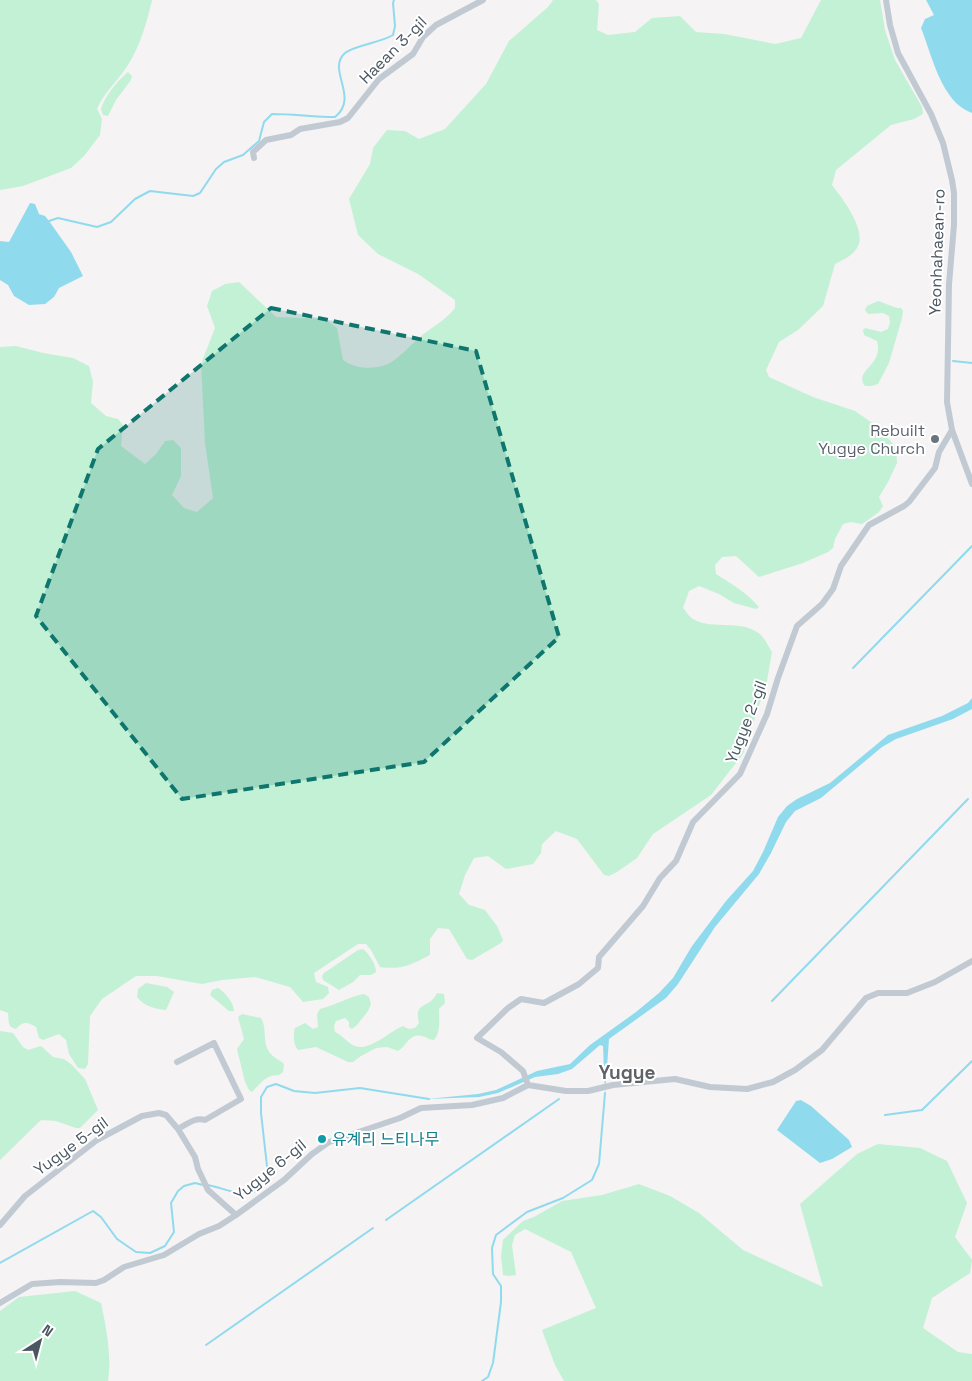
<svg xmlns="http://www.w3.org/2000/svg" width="972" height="1381" viewBox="0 0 972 1381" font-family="'Space Grotesk','Noto Sans KR',sans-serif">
<rect width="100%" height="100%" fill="#f5f3f3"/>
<path fill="#c3f1d5" d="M0,0H152C147,22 140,46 128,65C118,81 104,92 97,109L102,119L100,135L84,156L71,168L23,186L0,190Z
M553,0H596L599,4L597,30L608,35L635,32L652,18L680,16L696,32L724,34L775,44L801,38L821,0H880L885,30L895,60L922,107L923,114L914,119L891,125L836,170L832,185C842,198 868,231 857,248C852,256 843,260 835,264L823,306L798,330L779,342L766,370L769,377L813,397L855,411L878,427L896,447L897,463L888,482L879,497L883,506L879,512L862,524L851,522L843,524L835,539L833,548L828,552L803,563L759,577L736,556L722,557L715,565L716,574C732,584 747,593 759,607L756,609L734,603L719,594L699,586L689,591L683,608C686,611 689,617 693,619C714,631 742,618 761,635C765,639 768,646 772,652L767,681L743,754L711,795L653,834L637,858L617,872L609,876L604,875L577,839L556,831L542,844L541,853L533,864L506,869L488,856L474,858L465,875L459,894L469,905L485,910L497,926L503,940L501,943L472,960L467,959L449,929L438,928L430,939V955C411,965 401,970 380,967L371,950L366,944H358L314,973L316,982L328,987L329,993L323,999L303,1002L290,987L255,977L222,980L202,984L157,976H136L102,999L90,1016L88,1064L85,1069L78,1068L69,1054L66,1040L59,1034L43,1040L39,1038L36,1027C27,1022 23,1021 16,1029C7,1027 9,1021 8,1013L0,1010V347L16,346L43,353L73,358L89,366L93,382L91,403L106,416L118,419L123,425L121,446L145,464L156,454L165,441L173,440L181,448V476L172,495L184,508L197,512L213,498L205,443L201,364L215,328L207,306L212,291L225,284L239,282L276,317L325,319L337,328L343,360C355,369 373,370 388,364C399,359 414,341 425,333C436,325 446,319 455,308V300L418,274L378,254L358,235L349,199L370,164L373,148L387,130L405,131L419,139L445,129L486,84L509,41L548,7Z
M128,72L132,76L131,80L116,100L108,116L103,115L101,109C105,96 117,81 128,72Z
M878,301L897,308H901L903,311L902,318L889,363L878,384L872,386H865C853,370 884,366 877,341L864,335L863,330L865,328L881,332L888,329L890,322L889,316L883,313L868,314L865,310L867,306Z
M363,949C369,954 376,964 376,972L371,975H360L353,982L339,990L323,980L322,976L324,973L358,950Z
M146,983L167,987L174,992L166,1010C154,1009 144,1006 137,997L138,989Z
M218,988C225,992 234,1003 234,1011H229L210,995L212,990Z
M437,993L444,994L445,1003L439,1009C439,1020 441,1031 434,1040C429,1040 427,1037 422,1036C409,1033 407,1046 398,1051L387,1047L376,1048L361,1056L353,1062H348L316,1047L298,1050C293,1044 293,1035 295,1028L305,1023L313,1029L318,1027L317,1014L320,1009C336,1005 348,997 364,994L369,997L371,1004L368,1011L357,1025L352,1029L349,1027V1022L345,1018L336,1021L334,1026L335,1032C342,1035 350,1045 355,1046C369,1052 390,1031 403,1026L409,1029L415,1028L419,1023C413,1001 430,1009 437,993Z
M242,1014L261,1018C268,1030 261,1043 271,1054C274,1058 280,1060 284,1064L283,1072L279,1075C265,1075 261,1083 252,1092L249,1090L245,1082L237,1049L244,1039L238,1017Z
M0,1031L13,1033L23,1047L28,1050L41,1046L53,1057L64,1059L71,1064L85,1079L98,1110L80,1128H76L56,1121L41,1120L0,1160Z
M878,1144L920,1148L947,1161L967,1203L955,1237L972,1260L970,1273L932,1298L923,1328L958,1352L972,1354V1381H564L555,1365L542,1330L596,1308L571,1252L525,1229L515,1235L512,1245L516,1275L509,1276L503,1275L501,1256L503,1240L523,1221L534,1217L562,1201L602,1195L639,1184L670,1196L699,1213L743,1250L823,1287L800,1204L857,1154Z
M75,1291L101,1303C106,1327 112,1356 108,1381H0V1311L19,1297Z"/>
<path fill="#90daee" d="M926,0H972V113C941,102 932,55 921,28L925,19L934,15Z
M30,203L35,204L39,214L45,216L49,221L71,252L83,276L59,288L54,297L45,304L29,305L14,296L8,285L0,280V241L9,242Z
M972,698V709L953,719L896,739L882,747L821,798L795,811L786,822L771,853L759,874L715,927L678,984L666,998L609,1039L605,1094L603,1046L600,1045L572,1069L558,1074L535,1077L498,1093L479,1097L427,1099L478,1094L496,1090L537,1071L570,1064L590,1045L636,1012L659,993L673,978L692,946L726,901L753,871L763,852L778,817L787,806L797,799L830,783L888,735L942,716L968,703Z
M801,1100L811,1106L849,1140L852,1147L832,1159L820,1163L777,1130L796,1101Z"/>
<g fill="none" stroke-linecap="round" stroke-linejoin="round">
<path stroke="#90daee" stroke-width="2" d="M49,221L58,218L97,227L111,222L135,199L150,191L193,196L200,193L216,169L224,162L243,155L259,141L264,122L272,114C293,114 314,117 335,117C360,97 326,70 345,53C355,45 380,43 393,35L395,26L393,3L394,0
M953,361L972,363
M853,668L972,546
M772,1001L968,799
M885,1115L922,1110L972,1061
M208,1185C232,1190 256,1206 268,1175L261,1113V1097L267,1087L276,1084L294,1091L315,1093L360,1088L429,1099
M386,1220L559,1099
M0,1263L93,1211L101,1217L117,1239L136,1252L150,1253L165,1246L174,1232L171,1203L178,1191L184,1186L195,1183L203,1185
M206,1345L373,1228
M482,1381L488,1377L493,1363L501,1302V1286L493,1274L492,1248L496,1235L527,1212L563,1198L592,1180L599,1164L605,1093"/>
<path stroke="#c1cad2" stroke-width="6" d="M886,0L890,25L898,53L931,114L943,143L952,180L954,193V225L949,284L947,402L952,430L972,484
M254,158L253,152L266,140L291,135L300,129L340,122L348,118L379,79L413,54L423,37L436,25L483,0
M177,1062L214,1043L241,1099L205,1120C195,1117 187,1124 178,1129
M528,1085L523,1071L501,1052L477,1038L508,1008L521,999L544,1003L579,984L598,968L599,957L643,906L660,878L676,861L693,822L740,774L767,714L778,678L797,626L822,604L833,589L841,566L869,525L904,506L909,502L935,468L939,452L952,430
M0,1225L25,1196L97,1140L142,1116L159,1113L166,1115L178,1129L195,1157L198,1169L208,1190L236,1215
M0,1303L32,1284L60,1282L96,1283L104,1280L124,1267L164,1255L199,1234L219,1226L236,1215L284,1180L312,1154L329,1142L400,1118L421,1108L472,1105L503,1098L528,1085L566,1091H588L613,1085L675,1079L710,1087L747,1089L773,1082L795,1070L822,1050L866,998L878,993H907L935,982L972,961"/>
</g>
<path fill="#0f766e" fill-opacity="0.2" stroke="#0f766e" stroke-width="4" stroke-dasharray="10 6" stroke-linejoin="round" d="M271,308L476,351L559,637L424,762L182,799L36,616L98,449Z"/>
<circle fill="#6b7280" stroke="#fff" stroke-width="2" cx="935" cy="439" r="5"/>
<circle fill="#0f9aa8" stroke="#fff" stroke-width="2" cx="322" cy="1139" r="5"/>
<g text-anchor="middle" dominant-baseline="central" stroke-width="4" stroke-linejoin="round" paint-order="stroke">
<g font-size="16" fill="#4a5661" stroke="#fff">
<text transform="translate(393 50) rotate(-45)">Haean 3-gil</text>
<text transform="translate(937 252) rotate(-88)">Yeonhahaean-ro</text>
<text transform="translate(746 722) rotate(-69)">Yugye 2-gil</text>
<text transform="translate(71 1146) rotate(-36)">Yugye 5-gil</text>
<text transform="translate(270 1170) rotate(-39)">Yugye 6-gil</text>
</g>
<g font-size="16" fill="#5b616d" stroke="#fff" text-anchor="end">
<text x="925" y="430">Rebuilt<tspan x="925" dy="18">Yugye Church</tspan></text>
</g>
<g font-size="16" fill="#0d838f" stroke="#fff" text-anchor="start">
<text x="332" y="1139">유계리 느티나무</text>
</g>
<g font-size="19" font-weight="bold" fill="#5f6368" stroke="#fff">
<text x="627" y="1072">Yugye</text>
</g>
</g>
<g transform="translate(40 1341) rotate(36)" stroke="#ffffff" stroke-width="4" paint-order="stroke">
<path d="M0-4L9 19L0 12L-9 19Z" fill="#4a5661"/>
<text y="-8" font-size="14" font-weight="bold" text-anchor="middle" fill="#4a5661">N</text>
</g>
</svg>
